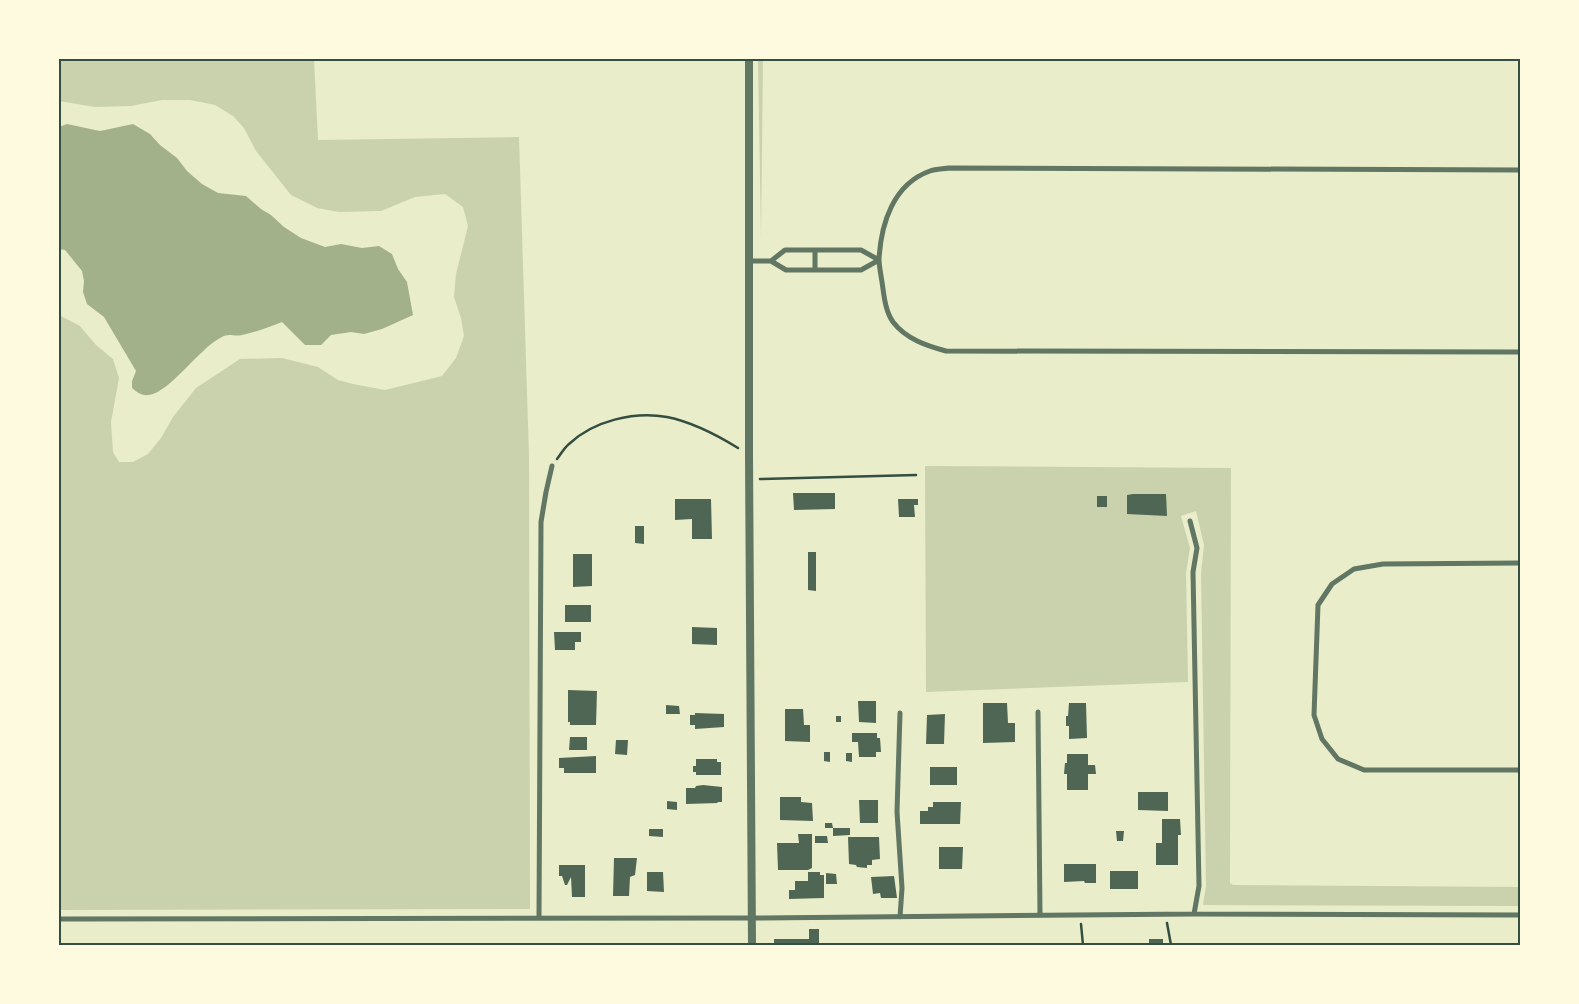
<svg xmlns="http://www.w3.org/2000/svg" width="1579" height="1004" viewBox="0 0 1579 1004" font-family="'Asap Condensed',sans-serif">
<rect width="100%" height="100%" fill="#e9edc9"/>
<path fill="#cad2ad" d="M59,59H314L318,140L519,137L529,456L530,909L59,910V315L80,326L96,345L113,359L119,378L111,422L113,452L119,462H133L148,454L161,438L173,417L196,388L240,359L282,358L318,367L338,380L353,384L385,390L442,376L456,358L464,336L461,318L454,297L456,274L468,226L463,207L445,194L415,197L381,211L339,212L317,208L291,195L256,151L244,128L233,116L215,105L190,100H162L131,106L95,107L59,101Z
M758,59H763L761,239Z
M925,466L1231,468L1230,883L1233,885L1520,887V906L1203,905L1206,886L1201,573L1204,545L1196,511L1181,516L1190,548L1186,573L1188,682L926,692Z"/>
<path fill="#a3b18a" d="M67,124L100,131L133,124L150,134L160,145L177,158L187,171L202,184L218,193L246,196L261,209L271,215L284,227L301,238L325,247L341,244L362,248L379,246L392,254L398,269L407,282L413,315L382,329L364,334L351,332L331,335L321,345H305L282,322C269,327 256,332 242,335C232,337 230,332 220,338C199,349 170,392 149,395C141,396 137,392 132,388V381L136,371L104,317L87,304L83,292L84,281L82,271L65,250L59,249V127Z"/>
<path fill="#4f6655" d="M793,493H835V509L794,510Z
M1133,494H1166L1167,516L1127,514V495Z
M1097,496H1107V507H1097Z
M675,499H711L712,539H692V519L675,520Z
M898,499H918V505H914L915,517H899Z
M635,526H644V544L635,543Z
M808,552H816V591L808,590Z
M573,554H592V586L573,587Z
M565,605H591V622H565Z
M692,627L717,628V645L692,644Z
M554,632H581V642H575V650H555Z
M568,690L597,691L596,725H570V722H568Z
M858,701H876V723L859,722Z
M983,703H1007L1008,723H1015V742L983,743Z
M1069,703H1086L1087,738L1069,739V726H1066V716H1068Z
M666,705L679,706L680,714H666Z
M785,709H803L804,725H810V742L785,741Z
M695,713L724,714V727L695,729V725H690V715H695Z
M945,714L944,744H926L927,715Z
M836,716H841V722H836Z
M852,733H877V738H880L881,752H876V757H859L858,742H852Z
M570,737H587V750H569Z
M616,740H628L627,755L615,754Z
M824,752H830V762L824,761Z
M846,753H852V762L846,761Z
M1067,754H1088V765H1095L1096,774H1088V790H1067V774H1064L1065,763H1067Z
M596,756V773H564V768H559V758Z
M696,759H717V762H721V775H696V772H693V766H696Z
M930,767H957V785H930Z
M703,785L722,787V802H717L718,803L686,804V788H695L696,786Z
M1138,792H1168V811L1138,810Z
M780,797H801V802L812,803L813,821L780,820Z
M859,800H878V823H860Z
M667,801L677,802V810L667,809Z
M933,802H961L960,824H920V811H928V807H933Z
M1162,819H1180L1181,835H1178V865H1156V843H1162Z
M825,823H832L833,828H825Z
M833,828H850V835L833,836Z
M649,829H663V837L649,836Z
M1116,831H1124L1123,841H1117Z
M798,834H812V868L808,870H778L777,843H799Z
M815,836H827L828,843H815Z
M848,837H879L880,859L872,860V865H867V868L857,867L856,865L849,864Z
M939,847H963L962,869H939Z
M614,858H637L635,875L630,877L629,896H613Z
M1064,864H1096V883H1085L1084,881L1064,882Z
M559,865H585V897H572L571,877L567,885H565L562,876H559Z
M1110,871H1138V889H1110Z
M647,872H663L664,892L647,891Z
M808,872H820V875H824V898L789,899V890H795V881H808Z
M826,873L836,874L837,884H826Z
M894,876L897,898H881L880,893L873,894L871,877Z
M809,929H819V945H774V939H809Z
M1149,939H1163V943H1165V945H1147V943H1149Z
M1347,943H1363V945H1347Z"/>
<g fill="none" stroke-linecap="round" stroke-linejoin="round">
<path stroke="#344e41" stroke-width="2.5" d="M557,459C561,454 564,448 569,444C593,421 634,411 667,417C692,422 717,435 738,448
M760,479L916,475
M1167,923L1171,945
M1081,924L1083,945"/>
<path stroke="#617663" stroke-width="5" d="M1520,170L949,168C943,169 935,169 930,171C893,184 881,224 879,259C879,266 881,275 882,282C884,295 885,311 893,322C906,339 927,346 946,351L1520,352
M749,261H771L786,270H861L879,260
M771,261L785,250H861L879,260
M815,270V250
M1190,521L1197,548L1193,572L1199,886L1194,914
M1520,563L1383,564L1354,569L1332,584L1318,605L1314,715L1322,739L1338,759L1364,770H1520
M1038,712L1040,915
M539,917L541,522L546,492L552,466
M900,917L902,888L897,812L900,713
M59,919L751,918L1194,914L1520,915"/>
<path stroke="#617663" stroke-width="8" d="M749,59V455L752,945"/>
</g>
<rect width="1579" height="1004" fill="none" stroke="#fefae0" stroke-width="120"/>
<rect x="60" y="60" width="1459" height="884" fill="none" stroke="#344e41" stroke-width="2"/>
</svg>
